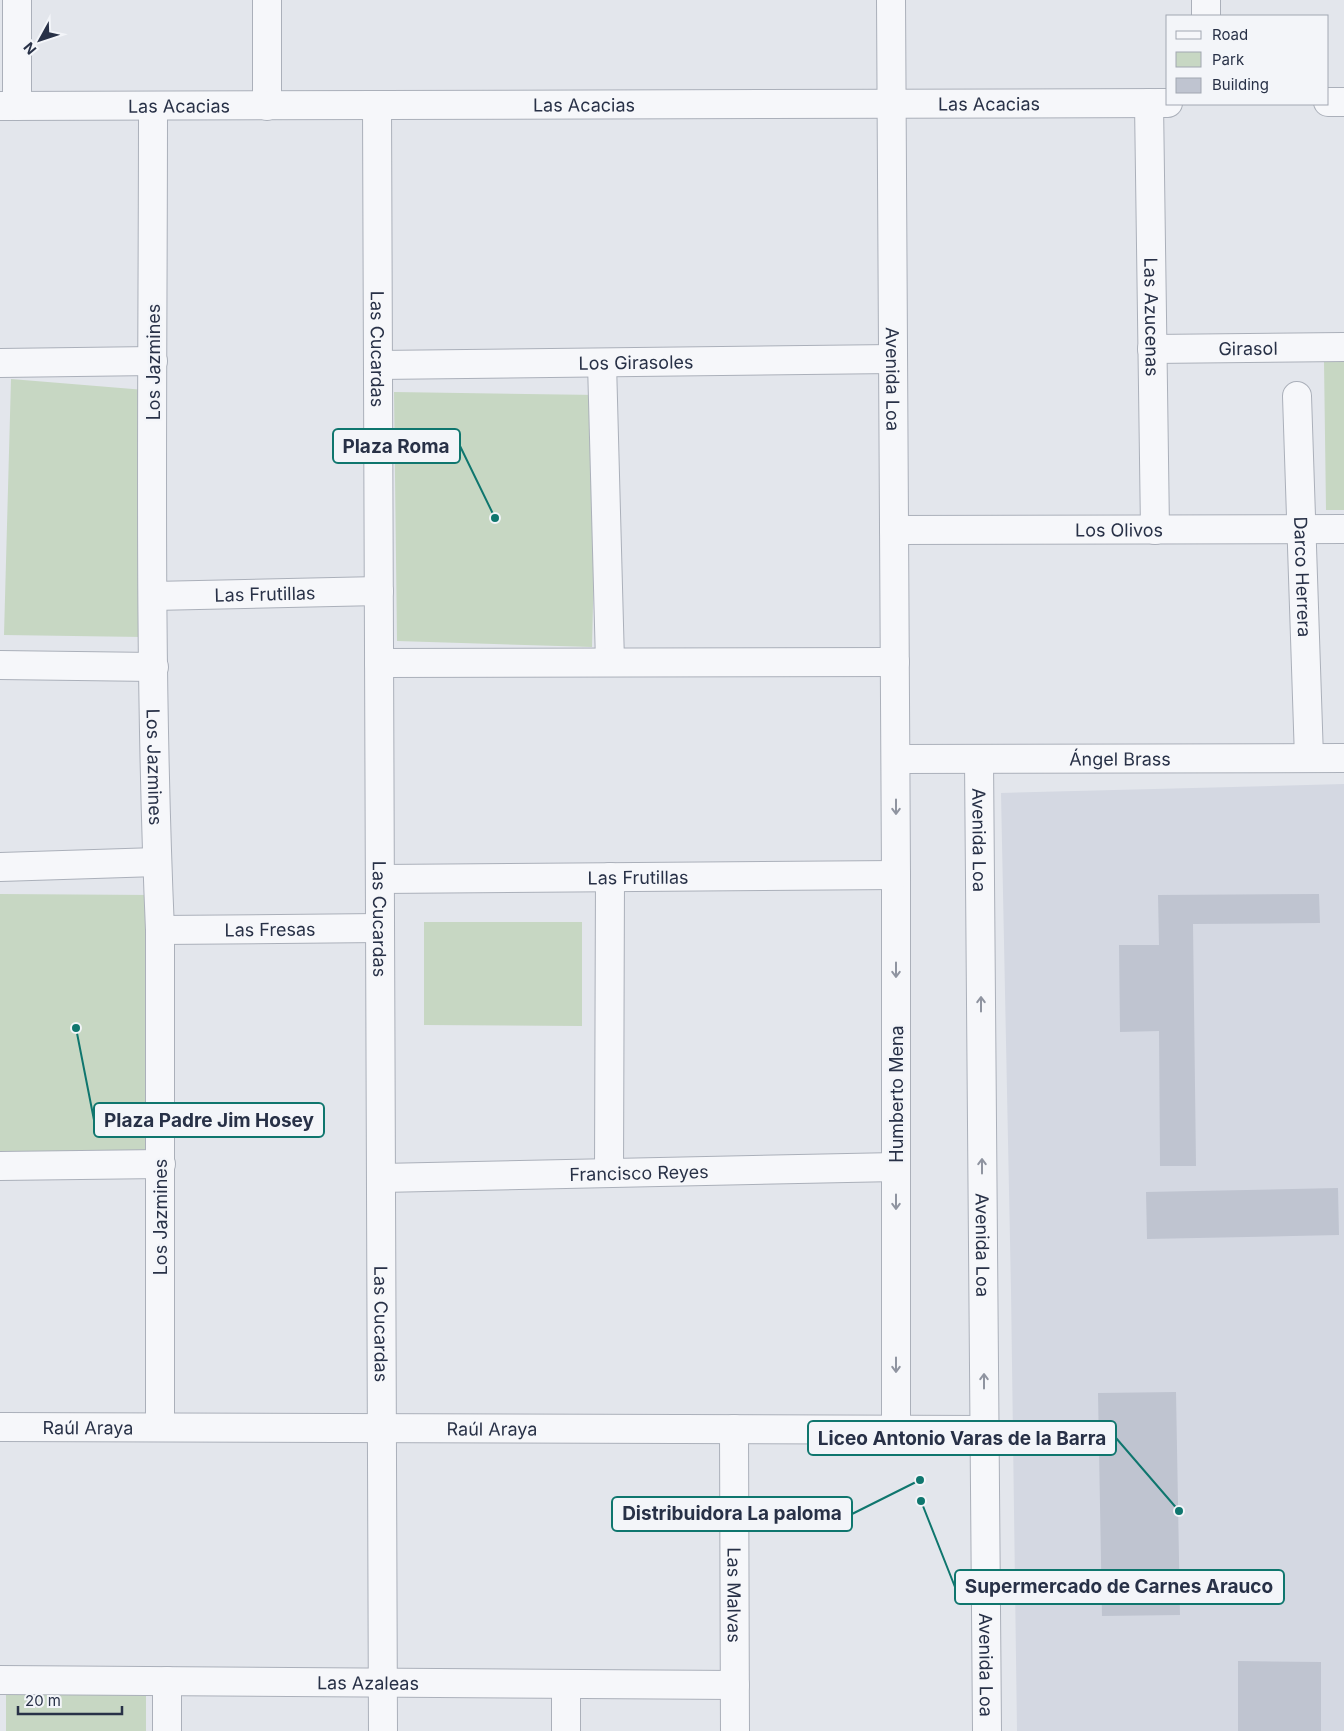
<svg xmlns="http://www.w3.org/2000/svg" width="1344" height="1731" viewBox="0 0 1344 1731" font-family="Inter,sans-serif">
<rect width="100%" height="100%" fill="#e3e6ec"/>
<path fill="#d4d8e2" d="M1344,784V1731H1017L1011,1290L1001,793Z"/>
<path fill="#c7d7c3" d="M1324,362H1344V510H1326Z
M11,379L145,390L143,637L4,635Z
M394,392L598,395L592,647L397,641Z
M0,894L152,895V1161L0,1160Z
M424,922H582V1026L424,1025Z
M146,1688V1731H6V1694Z"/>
<path fill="#bfc4d0" d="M1319,894L1320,923L1193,924L1196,1166H1160L1159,1031L1120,1032L1119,945H1159L1158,895Z
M1338,1188L1339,1235L1147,1239L1146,1192Z
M1176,1392L1180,1615L1102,1616L1098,1393Z
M1238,1661L1321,1662V1731H1238Z"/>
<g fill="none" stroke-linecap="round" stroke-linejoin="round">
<g stroke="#abb0ba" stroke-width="30">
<g id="minor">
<path d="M17,0V106"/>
<path d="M267,0V106"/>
<path id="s1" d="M891,0L896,875V1430"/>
<path d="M1206,16V0"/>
<path d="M1328,102H1344"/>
<path id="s2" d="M1149,103L1155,530"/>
<path id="s3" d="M377,105L383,1731"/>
<path id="s4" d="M0,106L1168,103"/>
<path id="s5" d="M153,106C153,381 148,656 160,930V1427"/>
<path id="s6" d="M1152,349L1344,347"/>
<path d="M0,363L153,361"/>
<path d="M602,363L610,662"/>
<path id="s7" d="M378,365L893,359"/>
<path id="s8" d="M1297,396L1309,758"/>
<path id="s9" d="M894,530L1344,529"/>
<path id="s10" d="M153,596L379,591"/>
<path d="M379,663L895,662"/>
<path d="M0,665L154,667"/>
<path id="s11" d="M896,759L1344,758"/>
<path id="s12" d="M979,760L987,1731"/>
<path d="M0,867L157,862"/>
<path id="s13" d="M380,879L896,875"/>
<path id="s14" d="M160,930L380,928"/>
<path d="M0,1166L161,1164"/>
<path d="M609,1173L610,877"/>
<path id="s15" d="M381,1178L896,1167"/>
<path id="s16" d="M0,1427L984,1430"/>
<path id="s17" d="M734,1429L735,1731"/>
<path id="s18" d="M0,1680L735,1685"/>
<path d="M566,1684V1731"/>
<path d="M167,1731V1681"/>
</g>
</g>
<use href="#minor" stroke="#f6f7fa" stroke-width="28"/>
</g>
<defs><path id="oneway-shaft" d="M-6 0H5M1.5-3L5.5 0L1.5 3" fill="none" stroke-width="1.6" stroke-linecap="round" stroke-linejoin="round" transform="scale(1.25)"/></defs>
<g stroke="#8f94a0">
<use href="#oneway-shaft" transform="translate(896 807) rotate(90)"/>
<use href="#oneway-shaft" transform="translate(896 970) rotate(90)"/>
<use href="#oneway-shaft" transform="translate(981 1004) rotate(-90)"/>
<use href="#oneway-shaft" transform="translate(982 1166) rotate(-90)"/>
<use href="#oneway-shaft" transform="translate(896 1202) rotate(90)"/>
<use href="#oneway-shaft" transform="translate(896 1365) rotate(90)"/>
<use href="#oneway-shaft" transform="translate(984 1381) rotate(-90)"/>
</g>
<g text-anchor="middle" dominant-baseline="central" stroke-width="5" stroke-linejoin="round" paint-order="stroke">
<g font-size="18" fill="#283147" stroke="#f3f5f9">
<text stroke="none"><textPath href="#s4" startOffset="989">Las Acacias</textPath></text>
<text stroke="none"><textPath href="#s4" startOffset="584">Las Acacias</textPath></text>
<text stroke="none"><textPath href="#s4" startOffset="179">Las Acacias</textPath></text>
<text stroke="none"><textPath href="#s2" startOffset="214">Las Azucenas</textPath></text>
<text stroke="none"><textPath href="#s3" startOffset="244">Las Cucardas</textPath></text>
<text stroke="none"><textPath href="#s6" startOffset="96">Girasol</textPath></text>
<text transform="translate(153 362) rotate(-90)">Los Jazmines</text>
<text stroke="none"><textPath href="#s7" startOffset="258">Los Girasoles</textPath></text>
<text stroke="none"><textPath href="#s1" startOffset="379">Avenida Loa</textPath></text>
<text stroke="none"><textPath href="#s9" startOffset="225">Los Olivos</textPath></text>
<text stroke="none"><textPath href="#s8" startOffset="181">Darco Herrera</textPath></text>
<text stroke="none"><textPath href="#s10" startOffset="112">Las Frutillas</textPath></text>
<text stroke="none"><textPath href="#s11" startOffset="224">Ángel Brass</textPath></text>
<text stroke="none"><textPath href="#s5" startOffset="661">Los Jazmines</textPath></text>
<text stroke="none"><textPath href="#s12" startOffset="80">Avenida Loa</textPath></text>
<text stroke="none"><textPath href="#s13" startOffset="258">Las Frutillas</textPath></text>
<text stroke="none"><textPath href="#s3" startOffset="814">Las Cucardas</textPath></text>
<text stroke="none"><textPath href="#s14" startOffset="110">Las Fresas</textPath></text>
<text transform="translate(896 1094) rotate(-90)">Humberto Mena</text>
<text stroke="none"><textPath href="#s15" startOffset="258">Francisco Reyes</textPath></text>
<text transform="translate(160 1217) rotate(-90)">Los Jazmines</text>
<text stroke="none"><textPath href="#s12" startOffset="485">Avenida Loa</textPath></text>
<text stroke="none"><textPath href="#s3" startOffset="1219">Las Cucardas</textPath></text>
<text stroke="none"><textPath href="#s16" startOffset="88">Raúl Araya</textPath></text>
<text stroke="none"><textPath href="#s16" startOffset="492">Raúl Araya</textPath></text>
<text stroke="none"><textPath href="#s17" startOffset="166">Las Malvas</textPath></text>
<text stroke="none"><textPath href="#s12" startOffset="905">Avenida Loa</textPath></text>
<text stroke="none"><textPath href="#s18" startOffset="368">Las Azaleas</textPath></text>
</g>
</g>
<path fill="none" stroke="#0f766e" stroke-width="2" d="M495 518L460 446M76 1028L94 1120M1179 1511L1116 1438M920 1480L852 1514M921 1501L955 1587"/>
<g fill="#0f766e" stroke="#f3f5f9" stroke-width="2">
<circle cx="495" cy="518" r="5"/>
<circle cx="76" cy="1028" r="5"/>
<circle cx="1179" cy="1511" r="5"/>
<circle cx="920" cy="1480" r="5"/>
<circle cx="921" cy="1501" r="5"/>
</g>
<g fill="#f3f5f9" stroke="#0f766e" stroke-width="2">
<rect x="333" y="429" width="127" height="34" rx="5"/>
<rect x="94" y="1103" width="230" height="34" rx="5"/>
<rect x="808" y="1421" width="308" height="34" rx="5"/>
<rect x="612" y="1497" width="240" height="34" rx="5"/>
<rect x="955" y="1570" width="329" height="34" rx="5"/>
</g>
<g font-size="19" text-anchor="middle" font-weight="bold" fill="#283147">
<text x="396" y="453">Plaza Roma</text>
<text x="209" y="1127">Plaza Padre Jim Hosey</text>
<text x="962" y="1445">Liceo Antonio Varas de la Barra</text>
<text x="732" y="1520">Distribuidora La paloma</text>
<text x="1119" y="1593">Supermercado de Carnes Arauco</text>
</g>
<rect x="1166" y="15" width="162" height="90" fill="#f3f5f9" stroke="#a2a7b2"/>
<rect x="1176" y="31" width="25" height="8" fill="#f6f7fa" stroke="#a2a7b2"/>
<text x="1212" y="40" font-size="15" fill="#283147">Road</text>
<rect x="1176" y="52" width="25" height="15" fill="#c7d7c3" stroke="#a2a7b2"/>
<text x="1212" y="65" font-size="15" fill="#283147">Park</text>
<rect x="1176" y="78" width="25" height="15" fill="#bfc4d0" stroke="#a2a7b2"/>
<text x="1212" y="90" font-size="15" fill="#283147">Building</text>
<g transform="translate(40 40) rotate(230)" stroke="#f3f5f9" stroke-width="4" paint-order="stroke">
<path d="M0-4L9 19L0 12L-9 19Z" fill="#283147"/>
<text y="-8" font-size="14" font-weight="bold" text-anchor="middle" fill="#283147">N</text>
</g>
<path d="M18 1706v8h104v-8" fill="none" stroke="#283147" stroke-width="2.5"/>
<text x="25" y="1706" font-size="15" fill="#283147" stroke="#f3f5f9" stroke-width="4" paint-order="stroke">20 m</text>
</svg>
